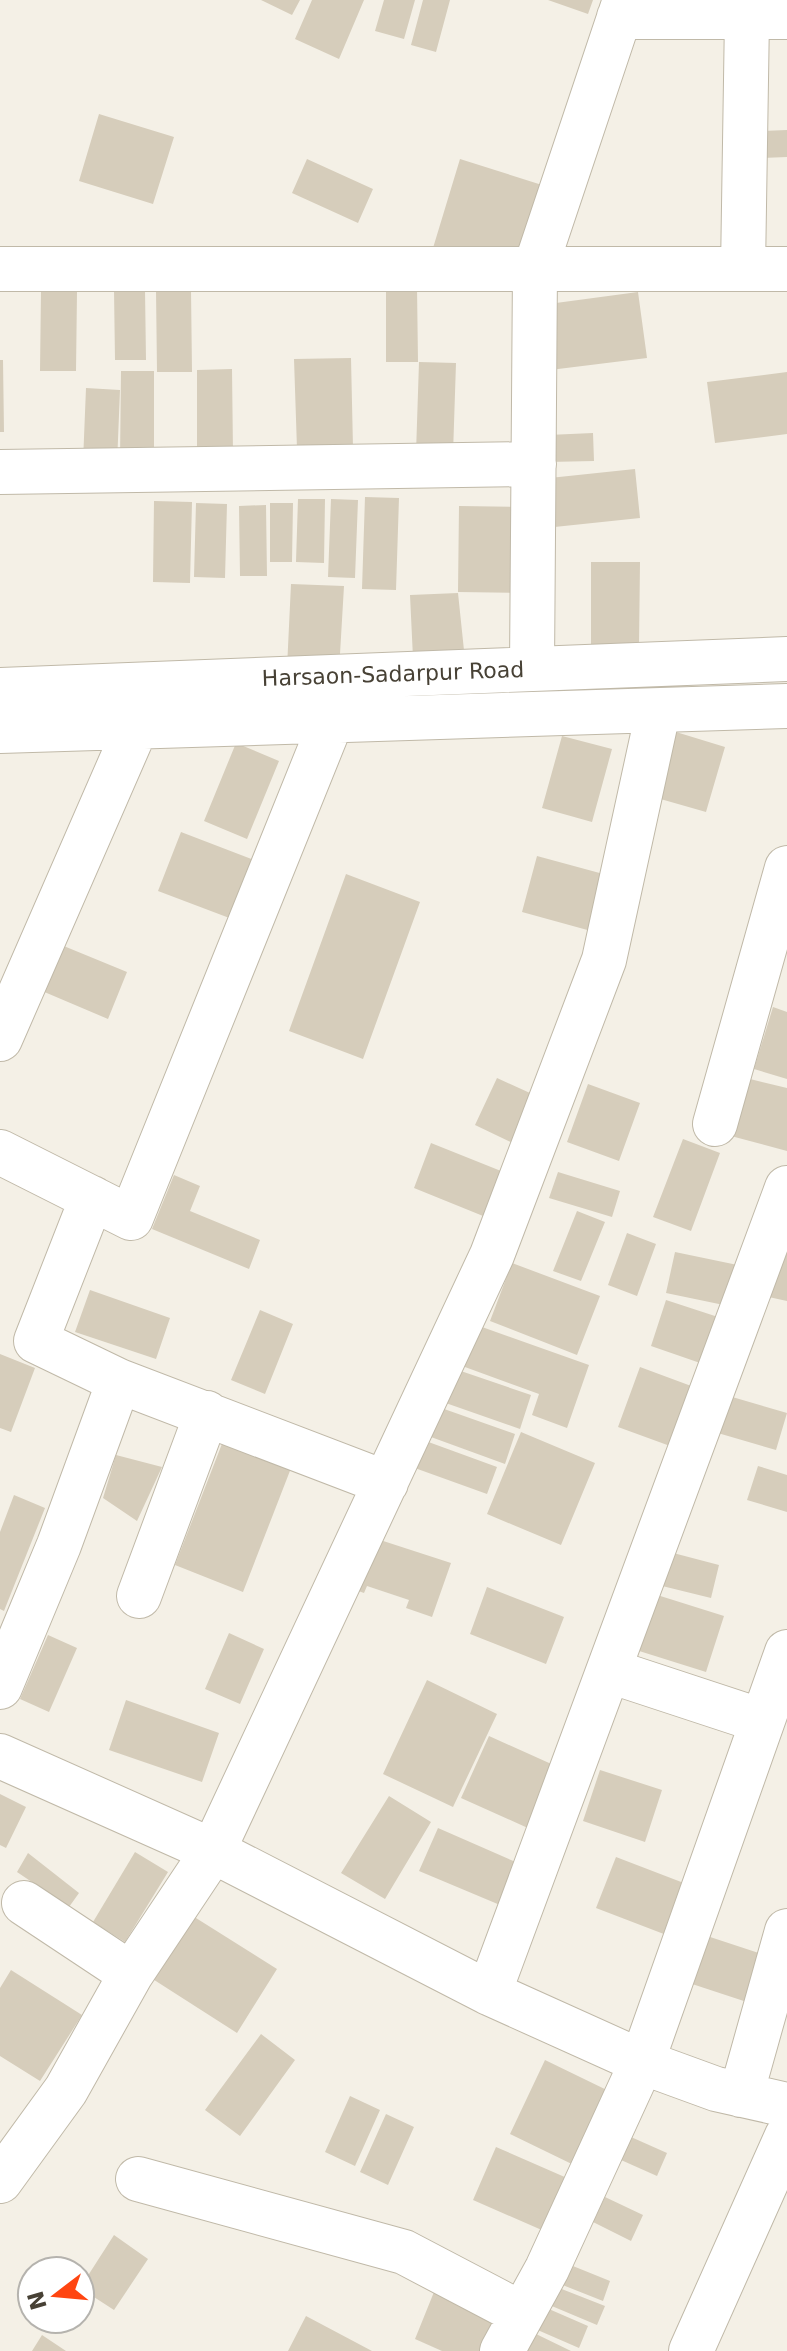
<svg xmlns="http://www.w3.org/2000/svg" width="787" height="2351" viewBox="0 0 787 2351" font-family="'DejaVu Sans',sans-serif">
<rect width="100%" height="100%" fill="#f4f0e6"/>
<path fill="#d6cdbb" d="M261,0H300L292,15Z
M312,0H364L339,59L295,39Z
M384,0H415L404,39L375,31Z
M423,0H450L436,52L411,45Z
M548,0H593L588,14Z
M99,114L174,137L153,204L79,181Z
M787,130V157L762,158L760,131Z
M307,159L373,189L358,223L292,193Z
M460,159L542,185L519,251L433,248Z
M386,287H417L418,362H386Z
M114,290H145L146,360H115Z
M156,290H191L192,372H157Z
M41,291L77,292L76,371H40Z
M638,292L647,358L550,370L541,305Z
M351,358L353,448L297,449L294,359Z
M0,360H3L4,432H0Z
M419,362L456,363L453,454L416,453Z
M232,369L233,454H197V370Z
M121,371H154V460H120Z
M787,372V434L715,443L707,382Z
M86,388L120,390L117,464L83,462Z
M593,433L594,461L548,462V435Z
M635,469L640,518L545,528L540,479Z
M365,497L399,498L396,590L362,589Z
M298,499H325L324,563L296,562Z
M331,499L358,500L355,578L328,577Z
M154,501L192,502L190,583L153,582Z
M196,503L227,504L225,578L194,577Z
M270,503H293L292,562H270Z
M266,505L267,576H240L239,506Z
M459,506L520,507L519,593L458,592Z
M591,562H640L639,645H591Z
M291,584L344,586L339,671L287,668Z
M458,593L465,660L413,658L410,595Z
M676,732L725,747L706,812L657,798Z
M562,736L612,749L592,822L542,808Z
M236,743L279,761L247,839L204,821Z
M181,832L254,860L232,919L158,891Z
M537,856L607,875L591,931L522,912Z
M346,874L420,902L363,1059L289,1031Z
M54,942L127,972L108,1019L35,988Z
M773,1007L787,1012V1079L754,1069Z
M497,1078L541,1098L519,1146L475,1125Z
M746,1078L787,1088V1151L731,1136Z
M588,1084L640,1103L619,1161L567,1142Z
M683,1139L720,1153L691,1231L653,1217Z
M431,1143L506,1173L488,1218L414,1188Z
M558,1172L620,1191L612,1217L549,1198Z
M174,1175L200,1186L190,1211L260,1240L249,1269L152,1229Z
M577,1211L605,1222L581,1281L553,1271Z
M627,1233L656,1244L637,1296L608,1285Z
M675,1252L752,1268L743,1309L666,1293Z
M773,1252L787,1255V1301L764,1296Z
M512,1263L600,1296L577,1355L490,1321Z
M90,1290L170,1318L156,1359L75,1332Z
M666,1300L718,1317L703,1364L651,1346Z
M260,1310L293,1324L265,1394L231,1380Z
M468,1322L589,1365L567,1428L532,1415L539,1394L454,1363Z
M0,1354L35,1368L11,1432L0,1428Z
M640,1367L702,1390L681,1450L618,1427Z
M452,1368L531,1395L520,1429L440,1401Z
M722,1394L787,1413L776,1450L711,1431Z
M430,1404L515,1434L505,1464L420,1433Z
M521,1432L595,1463L561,1545L487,1514Z
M225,1436L293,1463L243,1592L175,1565Z
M423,1440L497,1467L487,1494L412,1467Z
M116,1455L162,1467L137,1521L103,1498Z
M758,1466L787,1475V1512L747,1500Z
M14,1495L45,1508L4,1611L0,1609V1532Z
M374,1538L451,1563L432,1617L406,1608L409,1600L367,1586L364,1593L350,1588Z
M658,1549L719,1565L711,1598L650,1583Z
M487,1587L564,1617L546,1664L470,1634Z
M654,1594L724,1616L706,1672L636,1650Z
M229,1633L264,1649L240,1704L205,1689Z
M48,1635L77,1648L49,1712L20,1699Z
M427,1680L497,1714L453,1807L383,1774Z
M126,1700L219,1733L202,1782L109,1750Z
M489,1736L558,1767L530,1829L461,1798Z
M600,1770L662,1790L645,1842L583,1821Z
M0,1794L26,1807L6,1848L0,1845Z
M389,1796L431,1822L385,1899L341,1873Z
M438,1828L518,1863L500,1905L419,1871Z
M135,1852L168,1872L125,1942L93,1922Z
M28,1853L79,1893L69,1907L17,1872Z
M616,1857L689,1885L669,1936L596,1908Z
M188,1913L277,1969L237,2033L148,1976Z
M698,1933L774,1958L759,2006L683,1981Z
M11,1970L82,2015L40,2081L0,2056V1988Z
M261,2034L295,2060L240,2136L205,2110Z
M545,2060L615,2094L580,2168L510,2134Z
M350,2096L380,2110L355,2166L325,2152Z
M386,2114L414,2127L388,2185L360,2172Z
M622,2133L667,2153L657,2176L612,2156Z
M496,2147L567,2178L544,2231L473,2200Z
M605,2197L643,2215L631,2241L593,2222Z
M114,2235L148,2259L114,2310L80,2288Z
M563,2262L610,2281L603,2301L555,2282Z
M554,2286L605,2306L597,2325L547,2304Z
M434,2292L505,2322L493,2351H442L415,2339Z
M542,2306L588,2326L579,2348L533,2328Z
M306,2316L372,2351H288Z
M534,2333L571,2351H525Z
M42,2335L66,2351H32Z"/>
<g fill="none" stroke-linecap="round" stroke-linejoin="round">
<g stroke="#c0b9a8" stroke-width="46">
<path id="minor" d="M619,17H787
M0,269H787
M743,269L747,17
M0,472L534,464
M532,668L535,269L625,0
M0,690L787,659
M0,731L787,706
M0,1039L137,725
M715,1124L787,868
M0,1152L131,1218L331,722
M92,1198L36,1341L119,1381L386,1483
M139,1596L207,1413
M610,1671L762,1721
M0,1687L59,1545L119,1381
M0,1756L213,1851L489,1993L642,2062L716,2089L787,2105
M24,1903L131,1974
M489,1993L787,1188
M741,2095L787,1931
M138,2179L404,2252L522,2314
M0,2181L66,2090L131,1974L213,1851L492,1255L604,960L658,712
M502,2351L547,2269L642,2062L787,1652
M691,2351L787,2136"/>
</g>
<use href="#minor" stroke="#fff" stroke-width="44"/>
</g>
<g text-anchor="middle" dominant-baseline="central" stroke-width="7" stroke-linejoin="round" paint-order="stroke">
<g font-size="22" fill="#474135" stroke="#fff">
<text transform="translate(393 674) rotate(-2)">Harsaon-Sadarpur Road</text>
</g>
</g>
<g transform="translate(56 2295) rotate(254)"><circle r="38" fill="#ffffff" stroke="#b5b3ae" stroke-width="2"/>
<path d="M0-6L14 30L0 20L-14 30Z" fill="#ff4511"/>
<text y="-12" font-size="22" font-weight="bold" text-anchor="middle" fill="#474135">N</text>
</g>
</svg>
